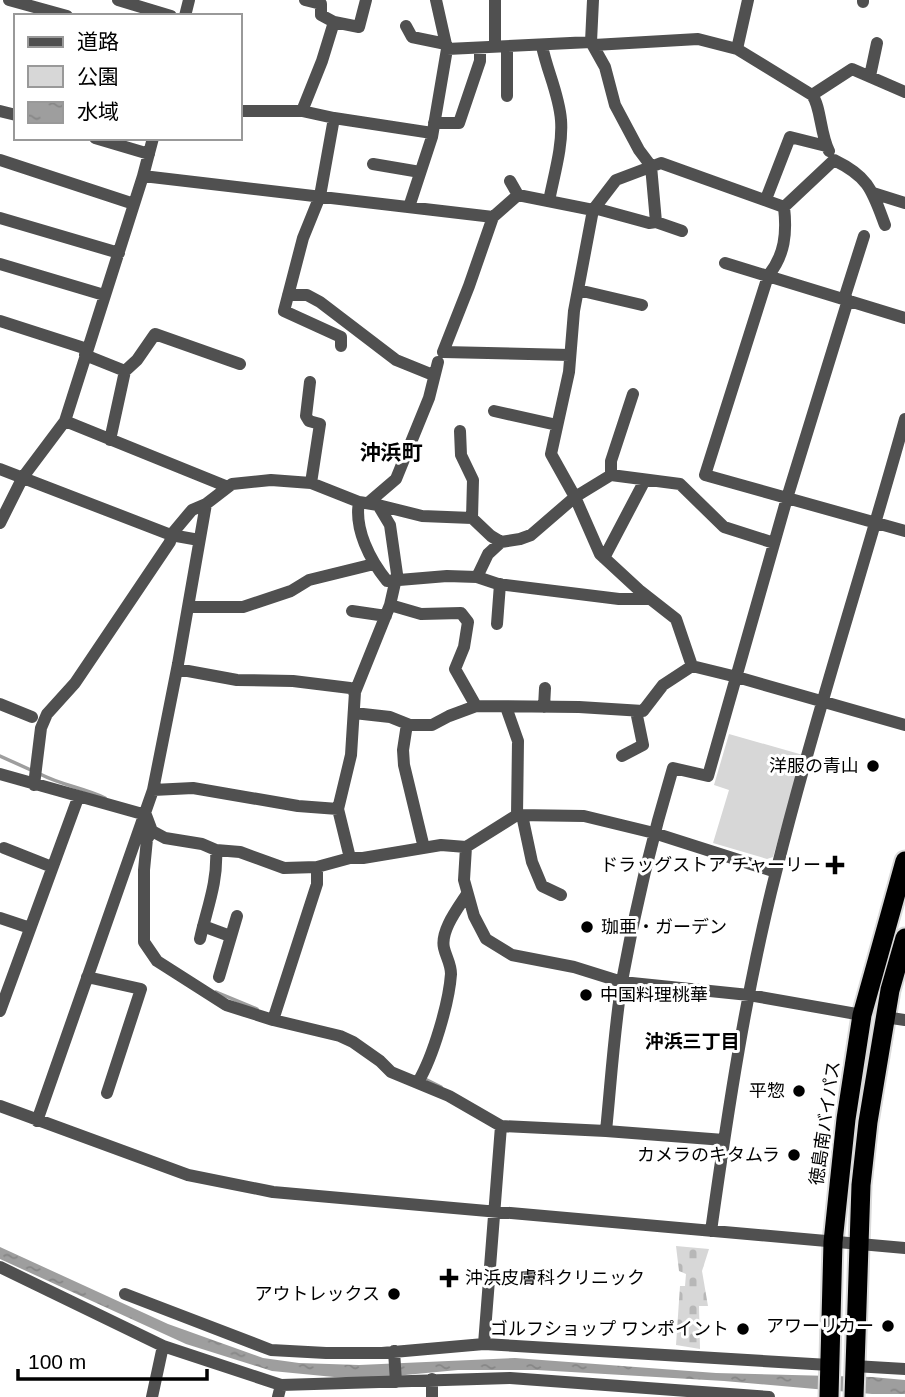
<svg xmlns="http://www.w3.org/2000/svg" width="905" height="1397" viewBox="0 0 905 1397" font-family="Helvetica,'Noto Sans JP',sans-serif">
<defs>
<pattern id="cemetery-stones" width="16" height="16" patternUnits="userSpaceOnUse" patternTransform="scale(1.75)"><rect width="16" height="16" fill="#d7d7d7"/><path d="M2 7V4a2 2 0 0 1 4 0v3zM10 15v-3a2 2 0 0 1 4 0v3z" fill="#b7b7b7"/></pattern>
<pattern id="water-ripples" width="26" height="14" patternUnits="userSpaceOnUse" patternTransform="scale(1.75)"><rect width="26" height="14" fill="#9e9e9e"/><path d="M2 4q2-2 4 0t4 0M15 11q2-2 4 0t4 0" fill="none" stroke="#868686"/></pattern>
</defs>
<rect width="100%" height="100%" fill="#fff"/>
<path fill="url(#cemetery-stones)" d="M676,1246L709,1249L702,1271L708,1306H699L700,1349L676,1345L680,1286H685L686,1274L679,1271Z"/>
<path fill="#d7d7d7" d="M729,734L803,755L773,857L767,859L713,843L729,790L714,785Z"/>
<path fill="url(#water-ripples)" d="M0,1247L168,1324L263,1358L299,1363L359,1365L515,1358L716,1373L872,1377L905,1380V1394H872L724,1381L537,1370H458L384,1377H334L272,1371L186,1344L0,1259Z"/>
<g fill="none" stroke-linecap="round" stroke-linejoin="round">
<path stroke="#9e9e9e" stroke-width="3.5" d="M0,756L33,771
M40,774C61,785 84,788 105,798
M216,992L257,1009
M423,1078L441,1087"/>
<g stroke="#dbdbdb" stroke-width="23">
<path id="highway" d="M829,1397L833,1242L846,1119L862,1015L905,861
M854,1397L861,1185L868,1122L890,990L905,938"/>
</g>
<path stroke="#505050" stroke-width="12" d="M9,0L67,16
M118,0L171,16
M436,0L447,49
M863,2V0
M185,16L189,0
M334,22L359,27L366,0
M406,26L412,37L446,44
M591,42L605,67L615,105L639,150L651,166L656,222L649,223L594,208
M594,45L698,39L737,49L812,95L852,69L905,92
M542,46C547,71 559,94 561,120C563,146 554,175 549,201
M495,47V0
M507,47V96
M737,49L748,0
M870,76L877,43
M812,95C821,106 820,134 829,151
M0,111L16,115
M240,111H302L334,118L320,196L303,238L284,311L341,337V346
M302,111L322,61L334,22L321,15V4L305,0
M334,118L432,133
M434,123H459L480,61V48
M95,138L149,154
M0,160L134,204
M373,164L420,172
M143,176L153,138
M510,181L518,195
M873,193L905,203
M766,199L790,137L826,146
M409,207L432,137L447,49L591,42L593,0
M784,207L834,160C869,177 872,190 885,225
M593,210L574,311L569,372L551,454L575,497L600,554L639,590L676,619L692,666L737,677L905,725
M493,217L469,286L443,352L570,355
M0,218L119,253
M656,222L682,231
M725,263L905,318
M0,264L104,295
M578,290L642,305
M288,295H307L320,302L396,360L433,375
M844,299L864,236
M0,321L87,349
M85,355L125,371L137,360L155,334L240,364
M310,382L306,416L309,421L320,424L311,483
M494,411L557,425
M65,421L228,487
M460,431L461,455L473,480L472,518
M110,440L125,371
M0,469L171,535L199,540
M611,475V461L633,394
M359,502C354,529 370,560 387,581L447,576L477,577L498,584L619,599H650
M368,503L396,479L429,398L438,362
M378,505L422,516L472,518L491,536L501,542L520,539L531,535L575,497L611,475L680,484L724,527L774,543
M0,523L23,477L65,421L143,176L493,217L518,195L593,210L616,180L661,163L784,207C787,233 785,255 768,276L705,475L905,531
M604,558L645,480
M477,577L488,554L501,542
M390,605L421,614L461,613L468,622L464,647L455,669L476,706
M188,607H243L291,591L309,580L374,564
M352,611L386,616
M497,624L500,584
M177,669L237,680L293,681L350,688L355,692
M0,704L32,717
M506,707L518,741L517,815
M544,707L545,688
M354,713L390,717L410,725H432L449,716L476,706L579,707L643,711L663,685L692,666
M407,724L403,750L404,765L424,848
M622,756L643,745L636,711
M0,774L146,815
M34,785L41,728L47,714L75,683L170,542L171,535L192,510L206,504L232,484L271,480L311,483L359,502L378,505L390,525L397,574L390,605L355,692L351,755L338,809L350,858
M153,790L193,788L298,806L338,809
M146,815L152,831L165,838L202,844L216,850L240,852L284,868L317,867L350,858H363L441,845L466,847L464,880L474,916L486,939L512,955L574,967L622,982L749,995L862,1015
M522,815L532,862L542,886L561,895
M152,831L147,839L144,870V942L157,961L226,1005L273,1020L340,1036L353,1042L380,1061L391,1072L449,1096L501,1126
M466,847L517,815L584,816L654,833L776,872
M4,848L52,867
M0,918L30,928
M203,926L230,936
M200,939C207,908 218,882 216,850
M87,977L141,989L107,1093
M219,977L237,916
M0,1011L78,798
M885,1017L905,1020
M273,1020L317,884V867
M418,1082C433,1057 449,1003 451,974C451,964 446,957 444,948C440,931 458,908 467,894
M0,1106L188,1175L273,1192L905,1248
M37,1121L153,790L178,664L206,504
M606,1131C611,1081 614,1031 622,981C635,909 652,838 673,768L708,776L787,498L848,300
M711,1231C728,1110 746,990 776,872C814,720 863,570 905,419
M0,1267L163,1346L281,1385L278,1397
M125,1294L271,1350L326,1353H382L484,1344L829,1365
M484,1344L501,1126L606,1131L724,1140
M394,1351L396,1382
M854,1366L905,1369
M281,1385L510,1378L769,1397
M152,1397L163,1346
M432,1397V1379"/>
<use href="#highway" stroke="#000" stroke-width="19"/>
</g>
<g fill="#000" stroke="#fff" stroke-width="2.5">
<circle cx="873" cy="766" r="7"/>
<path d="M831.5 854.5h7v7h7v7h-7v7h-7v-7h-7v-7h7z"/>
<circle cx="587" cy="927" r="7"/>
<circle cx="586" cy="995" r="7"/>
<circle cx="799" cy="1091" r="7"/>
<circle cx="794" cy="1155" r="7"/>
<path d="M445.5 1267.5h7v7h7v7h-7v7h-7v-7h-7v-7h7z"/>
<circle cx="394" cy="1294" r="7"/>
<circle cx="888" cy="1326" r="7"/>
<circle cx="743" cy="1329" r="7"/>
</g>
<g text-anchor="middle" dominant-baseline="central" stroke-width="6" stroke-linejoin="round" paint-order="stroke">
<g font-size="18" fill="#000" stroke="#fff" text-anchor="end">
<text x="859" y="766">洋服の青山</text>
<text x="821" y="865">ドラッグストア チャーリー</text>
<text x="601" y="927" text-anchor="start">珈亜・ガーデン</text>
<text x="600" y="995" text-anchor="start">中国料理桃華</text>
<text x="785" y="1091">平惣</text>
<text x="780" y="1155">カメラのキタムラ</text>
<text x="465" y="1278" text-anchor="start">沖浜皮膚科クリニック</text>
<text x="380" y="1294">アウトレックス</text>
<text x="874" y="1326">アワーリカー</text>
<text x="729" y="1329">ゴルフショップ ワンポイント</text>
</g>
<g font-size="18" fill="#000" stroke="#fff">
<text transform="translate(825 1123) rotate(-82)">徳島南バイパス</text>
</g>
<g font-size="19" font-weight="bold" fill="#000" stroke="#fff">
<text x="692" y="1041">沖浜三丁目</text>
</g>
<g font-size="21" font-weight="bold" fill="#000" stroke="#fff">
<text x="391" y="452">沖浜町</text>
</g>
</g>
<rect x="14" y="14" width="228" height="126" fill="#ffffff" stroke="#999999" stroke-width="2"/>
<rect x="28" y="37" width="35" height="10" fill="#505050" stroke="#999999" stroke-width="2"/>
<text x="77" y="49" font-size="21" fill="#000000">道路</text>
<rect x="28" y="66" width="35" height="21" fill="#d7d7d7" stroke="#999999" stroke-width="2"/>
<text x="77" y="84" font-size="21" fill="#000000">公園</text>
<rect x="28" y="102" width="35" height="21" fill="url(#water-ripples)" stroke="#999999" stroke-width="2"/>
<text x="77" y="119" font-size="21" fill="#000000">水域</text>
<path d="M18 1369v10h189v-10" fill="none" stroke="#000000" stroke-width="3.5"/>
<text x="28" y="1369" font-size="21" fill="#000000" stroke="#ffffff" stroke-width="5" paint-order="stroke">100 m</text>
</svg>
